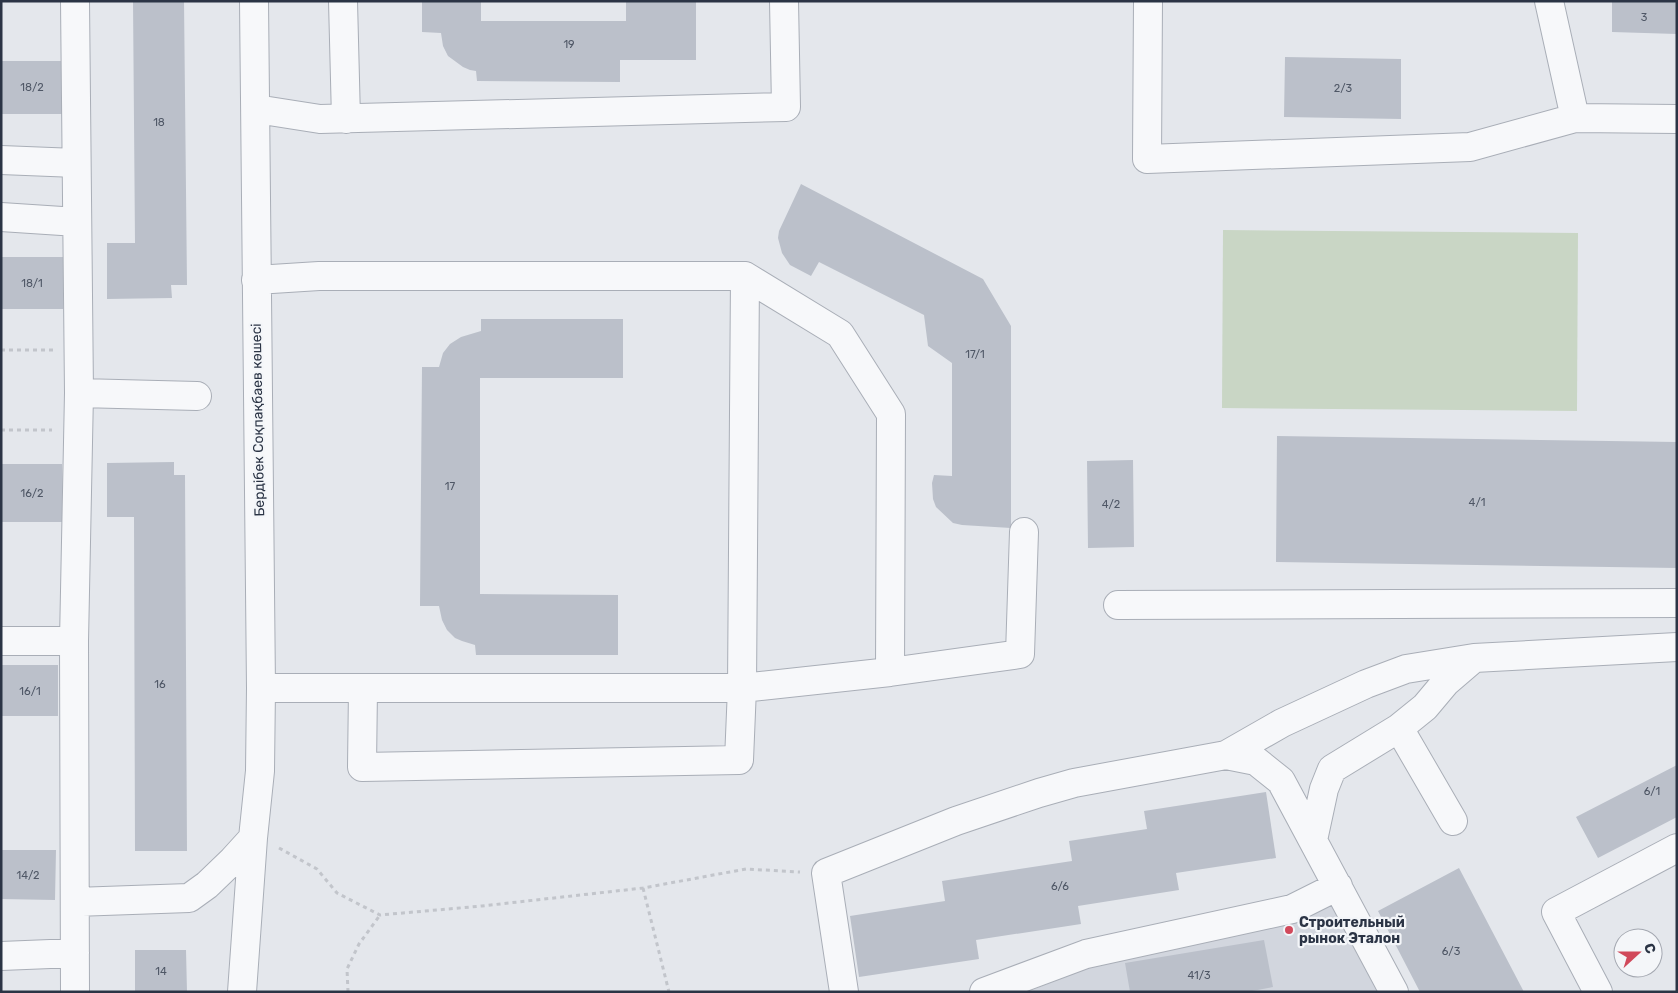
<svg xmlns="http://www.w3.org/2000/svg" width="1678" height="993" viewBox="0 0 1678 993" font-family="Rubik,sans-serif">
<rect width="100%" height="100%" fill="#e4e7ec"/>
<path fill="#d2d6de" d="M1337,903L1382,992H1027L1116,957Z"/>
<path fill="#c9d6c5" d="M1223,230L1578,233L1577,411L1222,408Z"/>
<path fill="#bbc0ca" d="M133,1H184L187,285H171L172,298L107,299V243H135Z
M422,1H481V21H626V1H696V60H620V82L477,81L476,71L470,70L463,67L448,56L443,46L441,33L422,32Z
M1612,1H1677V34L1612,32Z
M1285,57L1401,59V119L1284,117Z
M1,61H63V114H1Z
M801,184L983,279L1011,326V528L962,525L953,523L936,507L933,499L932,483L934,475L952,476V363L928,346L924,315L819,262L811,276L790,265L782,253L778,238L779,231Z
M1,257H63V309H1Z
M481,319H623V378H480V594L618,595V655H476L475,645L462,641L455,638L447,630L442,620L439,606H420L422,367H439L443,353L450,344L461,337L481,331Z
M1277,436L1677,442V568L1276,562Z
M1133,460L1134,547L1088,548L1087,461Z
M174,462V475H185L187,851H135L134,517H107V463Z
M1,464H62L63,522H1Z
M1,665H58V716H1Z
M1677,765V817L1598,858L1576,817Z
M1266,792L1276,858L1176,873L1179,890L1078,906L1081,924L976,940L979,959L859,977L850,916L945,901L942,881L1072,861L1069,841L1147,829L1144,811Z
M1,850H56L55,900L1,899Z
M1459,868L1524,992H1420L1378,911Z
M1264,940L1273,987L1247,992H1130L1125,963Z
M135,950H186L187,992H135Z"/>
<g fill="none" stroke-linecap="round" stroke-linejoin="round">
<g stroke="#a9aeb7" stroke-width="30">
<path id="minor" d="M75,1L79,393L74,641L75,992
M343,1L346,119
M1148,1L1147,159L1470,147L1575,118L1677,119
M1549,1L1575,118
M256,109L320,119L786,107L784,1
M1,160L76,163
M1,217L77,222
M256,280L319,276H745L742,688L890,672L891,414L840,334L745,276
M79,393L197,396
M1118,605L1677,603
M1,641H74
M890,672L1020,654L1024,532
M261,688H742L739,760L362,767L363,689
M1399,728L1453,821
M1226,755L1282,723L1366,684L1406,669L1474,658L1677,647
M1313,840L1324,789L1332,769L1399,728L1425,707L1446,682L1474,658
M75,902L189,898L207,885L233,860L253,838
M1,956L75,953
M242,992L253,838L260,771L261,688L254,1
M844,992L826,873L956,821L1039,793L1074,783L1226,755L1256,761L1281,781L1394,992
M984,992L1086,954L1292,909L1338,886
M1598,992L1556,912L1677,848"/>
</g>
<path stroke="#c2c5cb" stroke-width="3" stroke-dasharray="4 4" stroke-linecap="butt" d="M1,350H53
M1,430H52
M279,848L317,869L337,893L380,915L482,906L643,888L746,869L800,872
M643,888L669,992
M348,992L347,969L359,944L380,915"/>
<use href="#minor" stroke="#f7f8fa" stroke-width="28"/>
</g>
<circle fill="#d1495b" stroke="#f4f6f9" stroke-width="2" cx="1289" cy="930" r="5"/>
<g text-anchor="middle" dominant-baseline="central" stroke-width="4.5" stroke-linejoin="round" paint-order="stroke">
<g font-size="11" fill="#4f5766">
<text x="1644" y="17">3</text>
<text x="569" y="44">19</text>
<text x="32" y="87">18/2</text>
<text x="1343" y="88">2/3</text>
<text x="159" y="122">18</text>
<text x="32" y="283">18/1</text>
<text x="975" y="354">17/1</text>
<text x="450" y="486">17</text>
<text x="32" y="493">16/2</text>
<text x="1477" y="502">4/1</text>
<text x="1111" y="504">4/2</text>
<text x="160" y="684">16</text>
<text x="30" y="691">16/1</text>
<text x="1652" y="791">6/1</text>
<text x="28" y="875">14/2</text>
<text x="1060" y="886">6/6</text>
<text x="1451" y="951">6/3</text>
<text x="161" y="971">14</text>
<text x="1199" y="975">41/3</text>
</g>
<g font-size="14" fill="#2b3445" stroke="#f4f6f9">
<text transform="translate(258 420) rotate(-91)">Бердібек Соқпақбаев көшесі</text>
</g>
<g font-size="14" font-weight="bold" fill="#2b3445" stroke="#f4f6f9" text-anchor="start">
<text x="1299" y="922">Строительный<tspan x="1299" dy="16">рынок Эталон</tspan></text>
</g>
</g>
<rect width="1678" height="993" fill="none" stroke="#2b3445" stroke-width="5"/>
<g transform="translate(1638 953) rotate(69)"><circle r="24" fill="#f4f6f9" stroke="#a4a8b1"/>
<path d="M0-4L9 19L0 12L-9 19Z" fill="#d1495b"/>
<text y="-8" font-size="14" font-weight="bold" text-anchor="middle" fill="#2b3445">С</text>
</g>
</svg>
